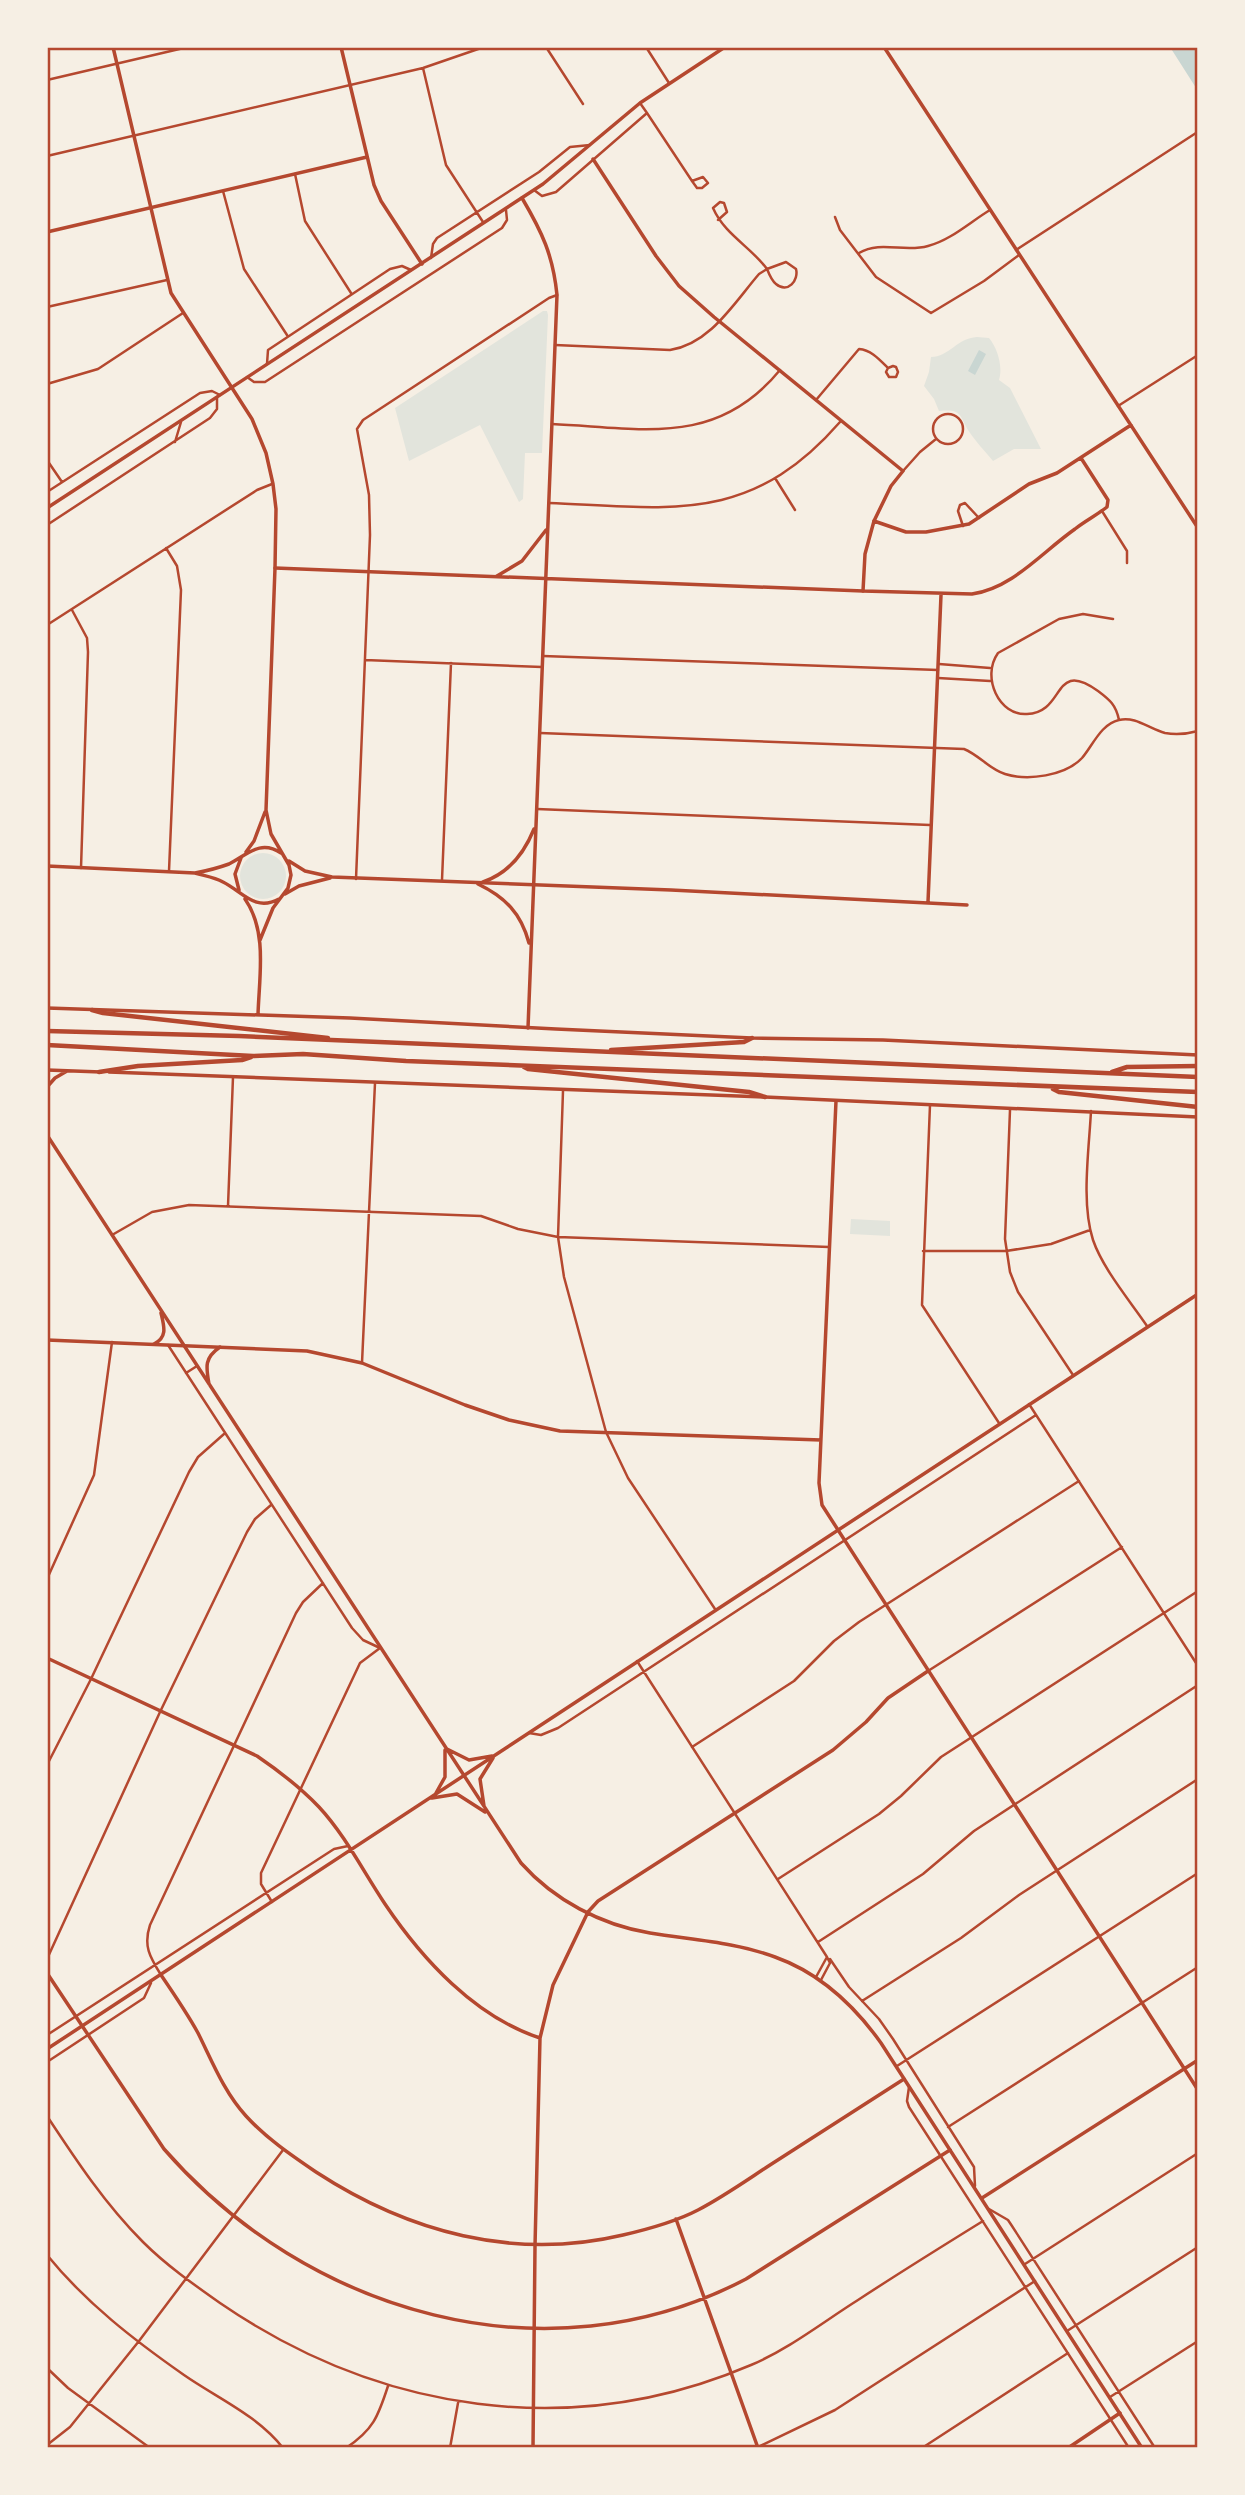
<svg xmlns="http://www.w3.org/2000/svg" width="1245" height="2495" viewBox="0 0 1245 2495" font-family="Barlow,sans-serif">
<rect width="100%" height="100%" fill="#f6efe4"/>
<path fill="#e2e4dc" d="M543,311H547L548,315L542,453H525L523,499L519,502L480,425L409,461L395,408Z
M977,337L989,338C998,349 1003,367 999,380L1010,388L1041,449H1014L993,461C985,451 975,441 968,430C959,414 961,409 939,411L934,399L924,386L929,372L931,357C949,357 957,338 977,337Z
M240 876a23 23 0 1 1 46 0a23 23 0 1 1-46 0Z
M851,1219L890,1221V1236L850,1234Z"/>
<path fill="#c9d6d2" d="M1170,47H1198V91Z
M979,350L986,354L975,375L968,371Z"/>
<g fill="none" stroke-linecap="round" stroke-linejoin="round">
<path stroke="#b5482f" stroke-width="2.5" d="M546,47L583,104
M646,47L669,83
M423,68L446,165L483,222
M47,80L188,47
M640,103L647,113L692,181L697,188H702L708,183L703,177L692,181
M47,156L423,68L484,47
M295,174L305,221L351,293
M534,190L542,196L556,192L647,113
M223,191L244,269L287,335
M835,217L840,230L876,277L931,313L984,281L1019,255
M1016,250L1196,133
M859,253C881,240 904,253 928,246C951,240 970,222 990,210
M431,258L433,244L437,238L539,172L570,147L590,145
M786,262L796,269C799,280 788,294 776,284C772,281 769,274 767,269Z
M47,307L167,280
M555,345L670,350C710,344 734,303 759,274L767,269C750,246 725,235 713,208L720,202L724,203L727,212L718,220
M267,364L268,350L390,269L402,266L411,270
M247,377L254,382H265L502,228L507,220L506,210
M47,384L98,369L183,313
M816,400L859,349C871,350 879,359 888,368L886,372L889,377H896L898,372L896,367L893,366L888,368
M1118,406L1198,355
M933 429a15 15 0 1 1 30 0a15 15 0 1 1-30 0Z
M552,424C641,428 716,448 780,370
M175,442L181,422
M47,460L62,482
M903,471L920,452L936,439
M775,478L795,510
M47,492L200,393L212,391L220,395
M549,503C672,508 750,525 840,422
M1102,511L1127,551V563
M47,525L210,418L217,409V398
M963,526L958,511L960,505L965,503L979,518
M166,548L177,566L181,590L169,871
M72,610L87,638L88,652L81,868
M1113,619L1083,614L1059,619L998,653C981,677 999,716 1027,714C1066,713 1052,658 1098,691C1110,700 1116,705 1119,720
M47,625L257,490L272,484
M543,656L938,670
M365,660L542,667
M939,664L990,668
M938,678L990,681
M540,733L964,749C979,755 989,769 1005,774C1028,781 1065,776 1082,758C1093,745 1101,724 1119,720C1136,716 1149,729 1165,733C1176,735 1187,734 1198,731
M537,809L930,825
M356,879L370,535L369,495L357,429L363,420L549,298L557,295
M442,880L451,663
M563,1091L558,1237L564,1277L606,1432L628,1478L715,1609
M930,1105L922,1305L999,1423
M1010,1110L1005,1239L1010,1272L1018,1292L1073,1375
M1091,1111C1089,1150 1081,1203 1093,1240C1103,1269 1130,1301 1147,1326
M228,1206L233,1077
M112,1235L152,1212L189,1205L481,1216L518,1229L558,1237L829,1247
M923,1251H1006L1051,1244L1090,1230
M168,1345L352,1628L363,1640L380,1648L360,1663L261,1873V1884L272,1902
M362,1363L375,1083
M186,1373L197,1366
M1029,1404L1198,1666
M47,1579L94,1475L112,1342
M637,1661L827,1957L830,1963L821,1980
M928,1671L1122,1547
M529,1733L541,1735L558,1728L1036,1415
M692,1747L794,1681L834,1641L859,1622L1079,1481
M47,1765L91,1679L189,1472L198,1457L224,1434
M778,1879L879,1814L901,1796L941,1757L1198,1591
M818,1942L923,1874L974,1831L1198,1685
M47,1959L160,1712L247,1532L255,1519L271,1505
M830,1959L849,1987L879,2019L893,2039L974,2167L975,2186
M161,1975C150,1957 143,1946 150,1925L296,1613L303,1602L323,1583
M816,1977L827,1957
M862,2001L961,1938L1019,1895L1198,1779
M47,2035L334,1849L348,1846
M47,2062L144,1998L151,1983
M897,2066L1198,1873
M909,2087L907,2101L909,2107L1129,2448
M47,2116C76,2160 105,2204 143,2242C166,2265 193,2284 220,2303C379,2412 571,2442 751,2365C789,2349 823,2322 858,2300C899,2273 941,2247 983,2221
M948,2127L1198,1967
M989,2209L1008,2220L1012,2226L1155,2448
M47,2255C86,2303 134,2340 184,2375C217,2398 257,2415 283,2448
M1025,2264L1198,2153
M1067,2331L1198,2247
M47,2368L68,2388L150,2448
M1110,2397L1198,2341
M47,2445L70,2427L139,2341L283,2150
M346,2448C373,2430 378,2417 388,2386
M450,2448L458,2403
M756,2448L835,2410L1035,2281
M922,2448L1068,2353"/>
<path stroke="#b5482f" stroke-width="3.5" d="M341,47L374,185L381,201L422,264
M593,159L656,256L679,286L714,317L903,471L891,486L874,521
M522,198C542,232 553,255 557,295L528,1028
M47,232L367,157
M275,568L863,591
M497,576L522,561L546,530
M483,882C509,873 524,854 534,829
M478,884C505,897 521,913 529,943
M836,1101L819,1483L822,1505L1198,2090
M47,1340L307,1351L362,1363L465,1405L509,1420L560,1431L821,1440
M587,1913L598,1901L833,1750L866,1722L888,1698L928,1671
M47,1973L164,2149C307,2313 546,2384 746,2279L950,2150
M161,1975C174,1994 187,2013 198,2033C212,2061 224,2092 246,2116C266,2138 291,2155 316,2172C408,2232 514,2261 623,2235C649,2229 675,2222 698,2210C723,2197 747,2180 770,2165C815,2136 859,2108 904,2079
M982,2198L1198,2060
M676,2219L758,2448
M1068,2448L1120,2413"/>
<path stroke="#b5482f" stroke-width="3.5" d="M113,47L171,293L252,419L266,453L273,484L276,509L275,568L266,810L271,834L289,865L291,875L288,888L273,908L260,940
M884,47L1198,528
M1081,458L1108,500L1107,507C1097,515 1085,521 1075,529C1042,552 1013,588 972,594L863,591L865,554L874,521L906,532H926L969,524L1029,484L1057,473L1131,425
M47,508L543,184L640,103L725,47
M246,852L254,841L265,812
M289,861L305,871L332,877L671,890L967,905
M47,866L195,873C205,876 214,877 223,882C243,892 255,912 279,899
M195,873C206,871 218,868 229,864C247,855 260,839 281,853
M239,890L235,874L241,858
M285,894L299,886L330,878
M245,899C268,932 259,977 258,1015
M928,902L941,595
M47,1008L350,1018L556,1029L752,1038L883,1040L1198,1055
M47,1070L101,1072
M109,1072L765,1097L1198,1117
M47,1087L55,1078L67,1071
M47,1135L521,1863C554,1900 601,1925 650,1933C692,1940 735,1942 775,1957C820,1973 854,2005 881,2043L1142,2448
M154,1344C168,1337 164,1326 161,1313
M209,1384C206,1367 204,1358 220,1347
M47,1658L257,1756C279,1771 300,1787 319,1807C345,1835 363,1871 385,1904C422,1959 475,2017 540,2038
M447,1749L469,1760L492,1756
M436,1793L445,1777V1750
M432,1798L457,1794L485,1812
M484,1806L480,1779L493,1758
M47,2049L1198,1294
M533,2448L535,2246L540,2038L553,1985L587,1914"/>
<path stroke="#b5482f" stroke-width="4.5" d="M92,1010L103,1013L328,1038
M47,1031L239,1036L1198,1077
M47,1045L253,1056L303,1054L406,1061L1198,1092
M611,1050L744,1042L752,1038
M524,1067L528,1069L749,1092L765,1097
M99,1072L138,1066L242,1060L251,1057
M1112,1072L1127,1067L1198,1066
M1053,1089L1059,1092L1198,1107"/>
</g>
<rect width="1245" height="2495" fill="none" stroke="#f6efe4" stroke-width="98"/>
<rect x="49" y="49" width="1147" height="2397" fill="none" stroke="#b5482f" stroke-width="2.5"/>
</svg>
